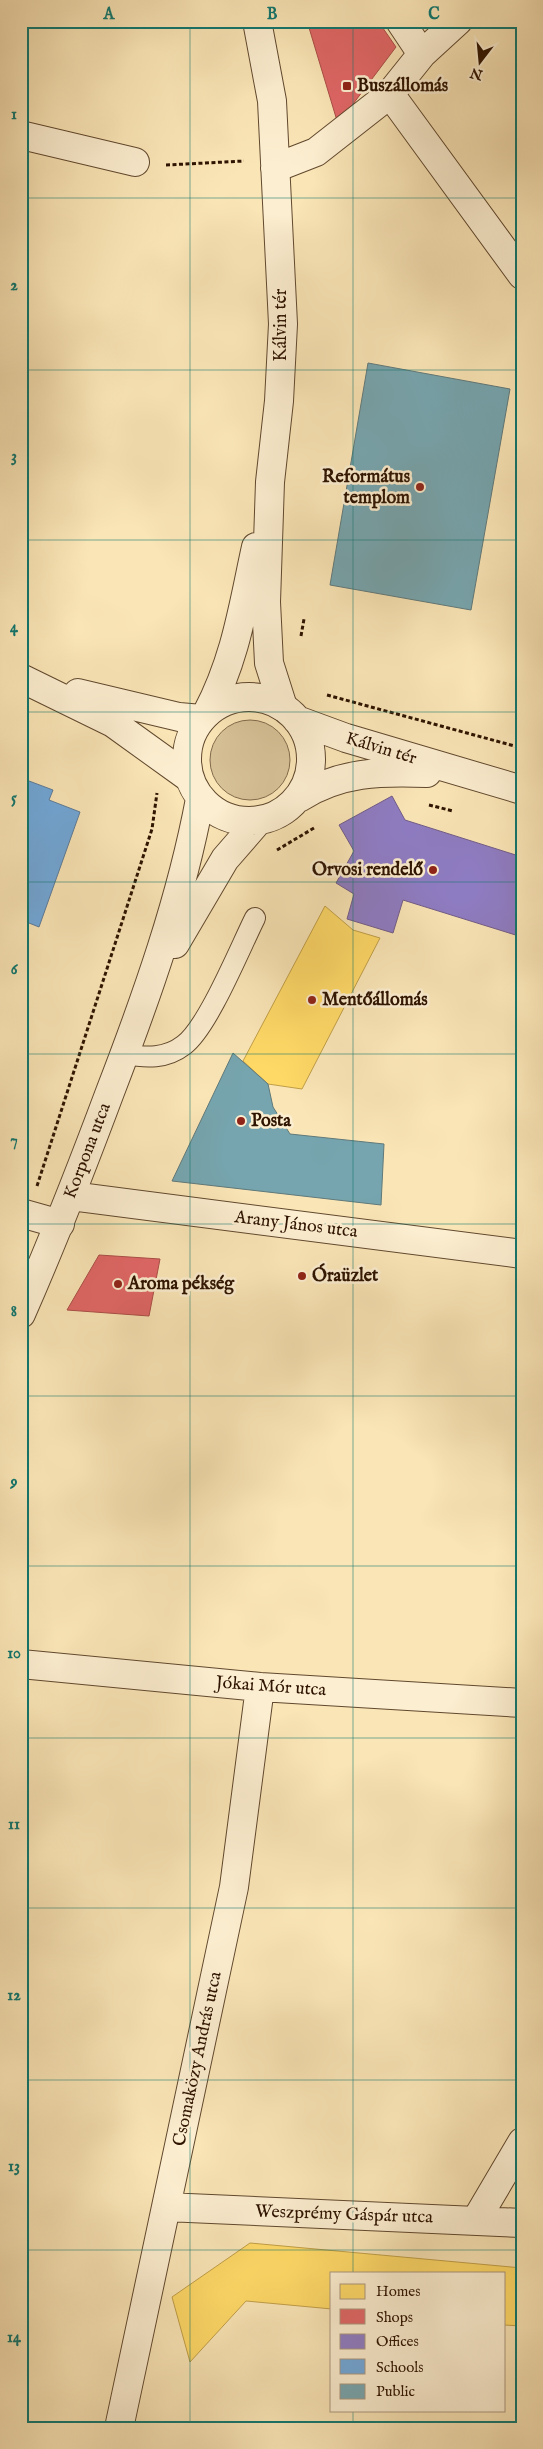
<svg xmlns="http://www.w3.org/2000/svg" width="543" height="2449" viewBox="0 0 543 2449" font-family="'IM FELL English',serif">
<rect width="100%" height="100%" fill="#fae5b6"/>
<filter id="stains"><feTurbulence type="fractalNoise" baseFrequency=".004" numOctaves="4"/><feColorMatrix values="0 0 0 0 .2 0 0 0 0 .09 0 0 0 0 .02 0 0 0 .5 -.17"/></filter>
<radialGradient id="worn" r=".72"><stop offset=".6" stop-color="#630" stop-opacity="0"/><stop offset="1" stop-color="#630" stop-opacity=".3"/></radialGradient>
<path fill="#d7c197" stroke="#826a4c" d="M210 760a40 40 0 1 1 80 0a40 40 0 1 1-80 0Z"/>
<path fill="#ffd966" stroke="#c09e47" d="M325,906L353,930L380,938L302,1089L268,1084L243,1061Z
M250,2243L522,2268V2326L504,2325V2273H332V2309L246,2301L190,2362L172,2297Z"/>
<path fill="#e06666" stroke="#ab4d47" d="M307,21H378L396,47L338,124Z
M99,1255L160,1259L149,1316L67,1310Z"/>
<path fill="#8e7cc3" stroke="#715c88" d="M392,796L405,820L522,857V937L403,900L393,933L347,919L354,894L336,883L354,851L339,825Z"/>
<path fill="#6fa8dc" stroke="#5c7b9a" d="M21,778L53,790L49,800L80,812L39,927L24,921L21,930Z"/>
<path fill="#76a5af" stroke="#60797a" d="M368,363L510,389L471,610L330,585Z
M233,1053L268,1084L273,1107L290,1134L384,1144L381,1205L172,1181Z"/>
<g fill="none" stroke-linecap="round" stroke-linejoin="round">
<g stroke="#61482e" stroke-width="22">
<path id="service" d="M125,1054C146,1058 166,1059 184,1045C208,1027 240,948 255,918"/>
</g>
<g stroke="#61482e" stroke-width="30">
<path id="minor" d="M257,21L272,101L283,324L279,401L270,482L266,602L269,663L283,707
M400,21L422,54
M390,94L522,275
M21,135L135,162
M275,168L316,152L390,94L422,54L458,21
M21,678L113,723L188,777
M78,693L179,717L201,719
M207,713C236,658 243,606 256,547
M71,1196L522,1254
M21,1213L60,1224
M21,1664L260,1687L522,1703
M166,2207L522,2223
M476,2220L522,2142
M119,2428L234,1887L260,1687"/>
</g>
<g stroke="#61482e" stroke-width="30">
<path id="tertiary" d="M187 759a62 62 0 1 1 124 0a62 62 0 1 1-124 0Z
M297,720L346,738L522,790
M299,798C339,772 381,771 427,773
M175,944L225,859L258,821
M21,1314C53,1241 82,1167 110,1092C147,996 181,900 200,799"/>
</g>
<path stroke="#2e1300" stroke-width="3" stroke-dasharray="4 2.5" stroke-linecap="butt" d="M166,165L244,161
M301,636L304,619
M327,695L522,748
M429,805L453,811
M277,850L314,828
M37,1186L152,829L157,793"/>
<use href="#service" stroke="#fceed0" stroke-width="20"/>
<use href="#minor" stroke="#fceed0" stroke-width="28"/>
<use href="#tertiary" stroke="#fceed0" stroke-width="28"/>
</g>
<path fill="none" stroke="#0f766e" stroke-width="1" stroke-opacity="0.55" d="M190,21V2428M353,21V2273M21,198H522M21,370H522M21,540H522M21,712H522M21,882H522M21,1054H522M21,1224H522M21,1396H522M21,1566H522M21,1738H522M21,1908H522M21,2080H522M21,2250H522M353,2410V2428"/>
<g fill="#8f2418" stroke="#fceed0" stroke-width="2">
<rect x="342" y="81" width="10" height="10" rx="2.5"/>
<circle cx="420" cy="487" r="5"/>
<circle cx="433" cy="870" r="5"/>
<circle cx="312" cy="1000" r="5"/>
<circle cx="241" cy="1121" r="5"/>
<circle cx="302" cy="1276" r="5"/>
<circle cx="118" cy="1284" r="5"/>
</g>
<g text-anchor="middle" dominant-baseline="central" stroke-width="5" stroke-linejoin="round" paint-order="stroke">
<g font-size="18" font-weight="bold" fill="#2e1300" stroke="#fceed0" text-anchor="start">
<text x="357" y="86">Buszállomás</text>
<text x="410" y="477" text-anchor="end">Református<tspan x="410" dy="21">templom</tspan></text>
<text x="423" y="870" text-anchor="end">Orvosi rendelő</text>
<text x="322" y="1000">Mentőállomás</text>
<text x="251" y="1121">Posta</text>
<text x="312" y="1276">Óraüzlet</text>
<text x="128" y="1284">Aroma pékség</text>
</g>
<g font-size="18" fill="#2e1300" stroke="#fceed0">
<text transform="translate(281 325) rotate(-90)">Kálvin tér</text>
<text transform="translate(381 749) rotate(17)">Kálvin tér</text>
<text transform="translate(88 1151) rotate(-69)">Korpona utca</text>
<text transform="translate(296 1225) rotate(7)">Arany János utca</text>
<text transform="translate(271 1687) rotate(4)">Jókai Mór utca</text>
<text transform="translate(198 2059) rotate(-78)">Csomaközy András utca</text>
<text transform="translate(344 2215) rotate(2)">Weszprémy Gáspár utca</text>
</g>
</g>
<rect width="543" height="2449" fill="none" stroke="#fae5b6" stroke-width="55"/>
<rect x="330" y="2272" width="175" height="140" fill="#fceed0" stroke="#aa967d"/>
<rect x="340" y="2284" width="25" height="15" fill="#ffd966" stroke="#aa967d"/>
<text x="376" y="2296" font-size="15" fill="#2e1300">Homes</text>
<rect x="340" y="2309" width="25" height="15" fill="#e06666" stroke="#aa967d"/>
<text x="376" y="2322" font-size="15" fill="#2e1300">Shops</text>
<rect x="340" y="2334" width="25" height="15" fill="#8e7cc3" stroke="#aa967d"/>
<text x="376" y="2346" font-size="15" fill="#2e1300">Offices</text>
<rect x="340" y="2359" width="25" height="15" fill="#6fa8dc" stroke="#aa967d"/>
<text x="376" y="2372" font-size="15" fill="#2e1300">Schools</text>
<rect x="340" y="2384" width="25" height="15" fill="#76a5af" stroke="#aa967d"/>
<text x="376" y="2396" font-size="15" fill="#2e1300">Public</text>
<g transform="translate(480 62) rotate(196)" stroke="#fceed0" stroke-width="4" paint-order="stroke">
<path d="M0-4L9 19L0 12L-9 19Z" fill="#2e1300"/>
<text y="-8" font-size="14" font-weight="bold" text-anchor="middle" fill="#2e1300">N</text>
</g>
<rect x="28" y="28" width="488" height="2394" fill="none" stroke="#0f766e" stroke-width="2"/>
<g font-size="16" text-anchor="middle" font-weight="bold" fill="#0f766e">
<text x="109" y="19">A</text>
<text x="272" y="19">B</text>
<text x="434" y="19">C</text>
<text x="14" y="119">1</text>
<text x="14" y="290">2</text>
<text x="14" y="461">3</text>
<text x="14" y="632">4</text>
<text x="14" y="803">5</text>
<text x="14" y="974">6</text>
<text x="14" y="1145">7</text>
<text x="14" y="1316">8</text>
<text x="14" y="1487">9</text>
<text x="14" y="1658">10</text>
<text x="14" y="1829">11</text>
<text x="14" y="2000">12</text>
<text x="14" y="2171">13</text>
<text x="14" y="2342">14</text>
</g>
<rect width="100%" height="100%" filter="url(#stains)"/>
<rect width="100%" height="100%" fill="url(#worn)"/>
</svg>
